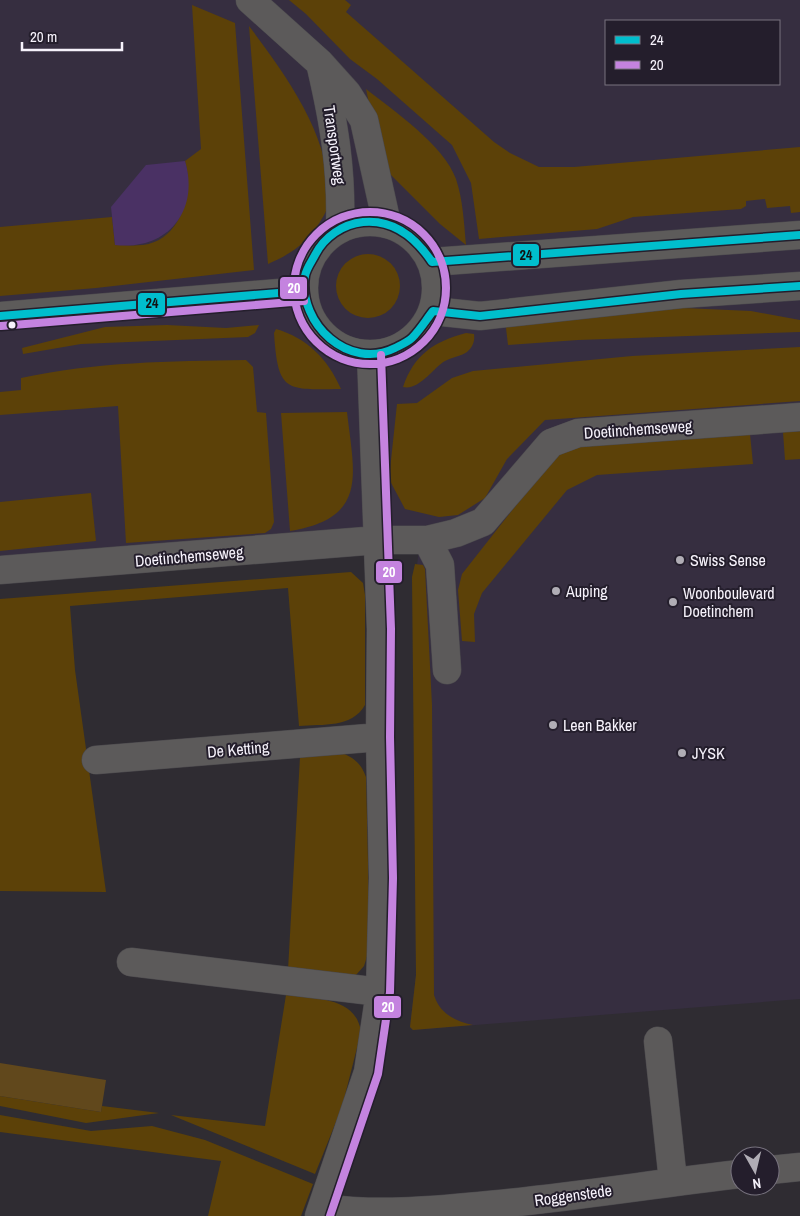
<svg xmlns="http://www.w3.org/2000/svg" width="800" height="1216" viewBox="0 0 800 1216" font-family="'Archivo Narrow',sans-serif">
<rect width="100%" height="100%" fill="#2f2c32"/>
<path fill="#362e40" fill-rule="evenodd" d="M0,0H800V999L413,1030L410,1027L416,975L413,598L420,541L0,562ZM606,21H779V84H606Z"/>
<path fill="#5c4108" d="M289,0H345L351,5L346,12L494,142L510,153L539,167H574L800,147V212L791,213L790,206L767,208L765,199L746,201V206L741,209L633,217L597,229L479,239L471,183L452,145L377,79L350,59L306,14Z
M192,5L235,23L254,270L96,288L0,296V227L112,217L115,245C124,245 134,246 143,245C181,240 194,193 185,161L201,149Z
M249,26C286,75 337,144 327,208C326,213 322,218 320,222C307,243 291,254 268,264Z
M366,89C394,111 444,145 456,179C463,200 464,223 466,245L440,224L382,166Z
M336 286a32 32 0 1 1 64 0a32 32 0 1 1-64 0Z
M616,305L751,311L800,320V332L578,340L508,345L504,311Z
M167,325L226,328L259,325L255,333L248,337L81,344L23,354L22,348L105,327Z
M276,329C307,338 328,359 341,389C285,390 278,392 274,333Z
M466,333L474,334C475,341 473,347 467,352C462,356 452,357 445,361C433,368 419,391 403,387C414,355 433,342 466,333Z
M800,347V401L545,420L507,459L485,498L458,515L439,517L405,509L389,479L397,404L417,403L452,378L473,371L632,356Z
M246,360L253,367L257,412L266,413L274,522L271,529L265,533L126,543L118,406L0,415V392L21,390V378C95,362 170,361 246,360Z
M347,412C354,474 369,518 290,531L281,413Z
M800,431V459L785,460L783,432Z
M750,434L753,464L597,475L567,490L482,593L474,614L475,642L462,641L458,590L462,574L554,457L572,449L584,446Z
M91,493L96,541L0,551V502Z
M415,564L423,565L425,569L432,705L434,995C440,1014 455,1021 473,1025L413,1030L410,1027L416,975L412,577Z
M351,572L363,583L365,595V705C352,728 323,724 299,726L288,588L70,606L75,670L106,892L0,891V599Z
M342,753C356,759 361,764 366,777L370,947L364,966L356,975L344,978L288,970L300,757Z
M286,995C314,999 356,996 361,1032L342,1107L315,1174L171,1115L265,1126Z
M0,1096L101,1112L102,1106L159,1113L86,1123L0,1106Z
M0,1115L91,1131L152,1126L205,1140L313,1184L301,1216H208L221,1161L0,1132Z"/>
<path fill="#61481c" d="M0,1063L106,1080L101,1112L0,1096Z"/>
<path fill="#4a3164" d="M185,161C200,211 167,251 115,245L111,207L146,165Z"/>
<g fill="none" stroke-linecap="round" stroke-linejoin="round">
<g stroke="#4b494d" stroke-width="29">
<path id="street" d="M250,0L320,63L347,93L364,120L387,224
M321,67C334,123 342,170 340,229
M0,570L378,540H427
M447,670L440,565L427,540L456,533L483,522L551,443L578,433L800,417
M96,760L380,737
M131,962L380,992
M658,1041L673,1181
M770,1170L800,1167
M323,1208C375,1215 427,1211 479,1206C566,1198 653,1184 740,1174
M319,1216L368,1072L380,992L383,878L380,737L381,629L371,355"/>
</g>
<g stroke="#4b494d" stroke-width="29">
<path id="secondary" d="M304 288a66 66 0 1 1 132 0a66 66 0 1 1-132 0Z
M432,262L800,235
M433,311L480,316L681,294L800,286
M0,316L303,291"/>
</g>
<use href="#street" stroke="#5c5a5a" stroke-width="28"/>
<use href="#secondary" stroke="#5d5b5a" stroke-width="28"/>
<g stroke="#241e2c" stroke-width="11">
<path id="bus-1" d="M800,235L432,262C416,238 394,219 363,222C343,224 324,237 315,255C312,261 306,269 305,276C298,324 349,371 395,348C401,345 408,342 412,338C420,330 426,320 433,311L480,316L681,294L800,286
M0,316L303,291"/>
</g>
<g stroke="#241e2c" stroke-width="11">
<path id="bus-2" d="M294 288a76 76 0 1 1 152 0a76 76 0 1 1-152 0Z
M1,326L304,301
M330,1216L378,1074L390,992L393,878L390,737L391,629L381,355"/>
</g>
<use href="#bus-1" stroke="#00becd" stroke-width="8"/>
<use href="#bus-2" stroke="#c483df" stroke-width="8"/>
</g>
<circle fill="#f6f2fb" stroke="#241e2c" stroke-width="2" cx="12" cy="325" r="4.5"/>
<g fill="#b0adb5" stroke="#241e2c" stroke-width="2">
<circle cx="680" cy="560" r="5"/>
<circle cx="556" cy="591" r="5"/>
<circle cx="673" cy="602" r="5"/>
<circle cx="553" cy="725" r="5"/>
<circle cx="682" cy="753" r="5"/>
</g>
<g text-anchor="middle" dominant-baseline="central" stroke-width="4" stroke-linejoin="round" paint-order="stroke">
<g font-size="16" fill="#f6f2fb" stroke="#241e2c">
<text transform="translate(335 145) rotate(82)">Transportweg</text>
<text transform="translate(638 429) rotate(-4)">Doetinchemseweg</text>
<text transform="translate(189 556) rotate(-5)">Doetinchemseweg</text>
<text transform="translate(238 749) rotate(-5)">De Ketting</text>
<text transform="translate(573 1195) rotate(-8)">Roggenstede</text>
</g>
<g font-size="16" fill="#f6f2fb" stroke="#241e2c" text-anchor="start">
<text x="690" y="560">Swiss Sense</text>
<text x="566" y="591">Auping</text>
<text x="683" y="593">Woonboulevard<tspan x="683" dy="18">Doetinchem</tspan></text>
<text x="563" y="725">Leen Bakker</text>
<text x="692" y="753">JYSK</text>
</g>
</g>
<g stroke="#241e2c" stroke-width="2">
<rect x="512" y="243" width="28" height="24" rx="5" fill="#00becd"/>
<rect x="279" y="276" width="29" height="24" rx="5" fill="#c483df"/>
<rect x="137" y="292" width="29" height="24" rx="5" fill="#00becd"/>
<rect x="375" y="560" width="28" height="24" rx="5" fill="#c483df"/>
<rect x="373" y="995" width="29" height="24" rx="5" fill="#c483df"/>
</g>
<g font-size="14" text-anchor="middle" font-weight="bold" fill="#fff">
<text x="294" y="293">20</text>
<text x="389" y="577">20</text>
<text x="388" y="1012">20</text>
</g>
<g font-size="14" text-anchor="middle" font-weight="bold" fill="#111">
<text x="526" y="260">24</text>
<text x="152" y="308">24</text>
</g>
<rect x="605" y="20" width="175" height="65" fill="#241e2c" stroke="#78737f"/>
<rect x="615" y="36" width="25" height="8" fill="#00becd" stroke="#78737f"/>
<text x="650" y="45" font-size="15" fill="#f6f2fb">24</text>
<rect x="615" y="61" width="25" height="8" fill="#c483df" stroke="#78737f"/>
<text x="650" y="70" font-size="15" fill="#f6f2fb">20</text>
<g transform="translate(755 1171) rotate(172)"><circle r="24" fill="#241e2c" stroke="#78737f"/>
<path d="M0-4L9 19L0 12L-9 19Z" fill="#b0adb5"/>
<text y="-8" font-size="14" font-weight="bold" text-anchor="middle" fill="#f6f2fb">N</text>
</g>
<path d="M22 42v8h100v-8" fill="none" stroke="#f6f2fb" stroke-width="2.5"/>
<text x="30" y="42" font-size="15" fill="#f6f2fb" stroke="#241e2c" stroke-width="4" paint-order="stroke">20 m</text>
</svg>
